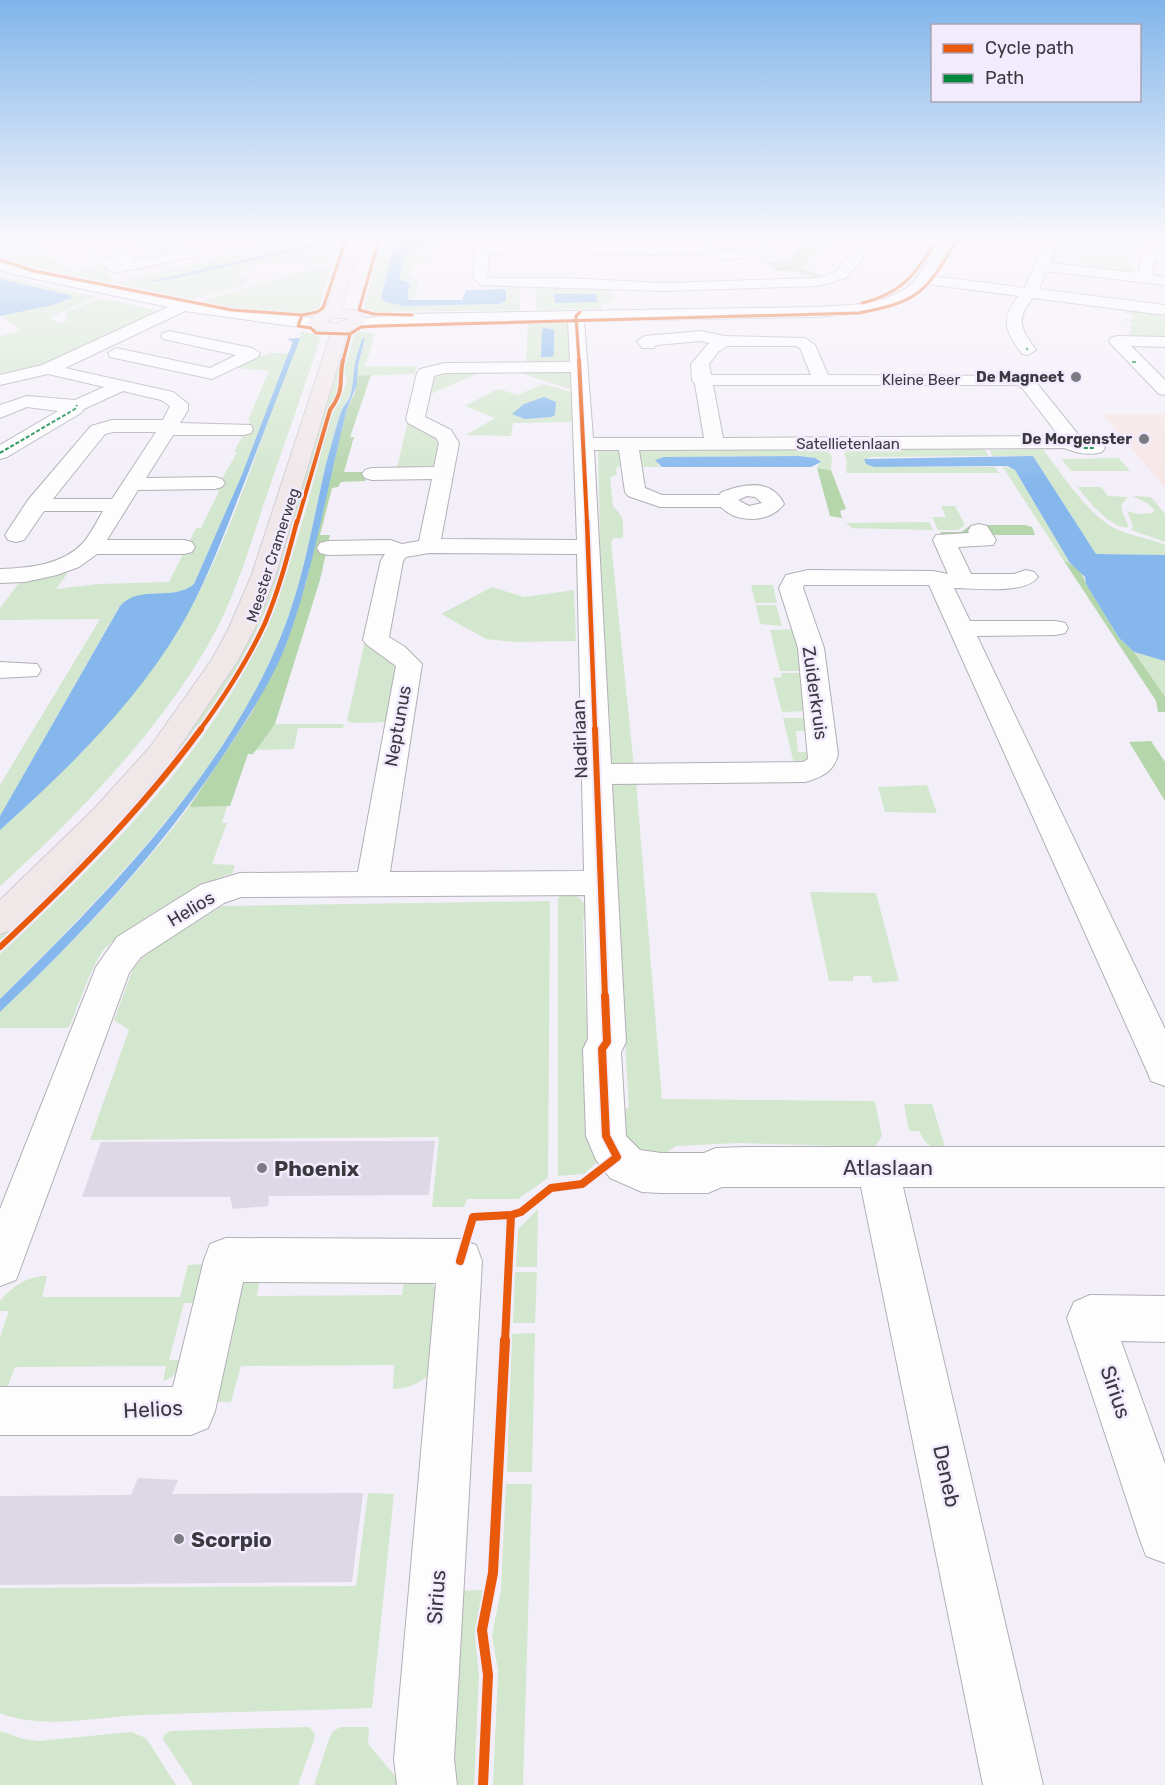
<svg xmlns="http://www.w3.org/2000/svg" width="1165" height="1785" viewBox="0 0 1165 1785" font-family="Rubik,sans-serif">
<rect width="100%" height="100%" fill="#f3eff9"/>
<path fill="#f6e6e6" d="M1102,414H1165V487L1156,477Z"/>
<path fill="#d3e7ce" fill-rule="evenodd" d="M125,236H179L176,239L190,248L140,259L136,257L155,253Z
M260,236H341L329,264L300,260L255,265L238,274L247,281L246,284L192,299L41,269L0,255V242L15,239L23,245L31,244L72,272L102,266L109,270L108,275L114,279L112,283L203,263L216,257L273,244ZM324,243L319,246L163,281H150Z
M384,236H397L381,297L397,305L404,306L499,304L506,301L505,285H519L520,310L378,312L364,308Z
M428,236H439L437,244L417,251L431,254L432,260C419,261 414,262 410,275L419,282L415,298H407L410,283L399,279L405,253L427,242Z
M1061,236H1135L1142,242L1138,243V249L1131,252L1127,263L1134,264L1133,272L1057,267L1059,264L1079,266L1081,260L1053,256Z
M330,267L319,308C295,322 228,307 201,301L313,269Z
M0,276L97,297L50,317L57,323L68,321L65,312L102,298L163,312L41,366L0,375V336L21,331L1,316L70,300L69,295L0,279Z
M535,286L611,287L614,301L601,305V309L537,310Z
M1126,309L1165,314V340L1156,336L1119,338L1129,336L1131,327L1122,325L1131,326L1132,322L1123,321L1124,319L1132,320L1133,315L1125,313Z
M569,323L571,361L526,364L528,324Z
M302,331L321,336C303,392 283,448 264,503C252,540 240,579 224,614C178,712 80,814 0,886V830C76,762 148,689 196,598C240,515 266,418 302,331Z
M359,331L375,334L372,337L374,338L365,366H417L415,374L358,376V365L365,339H362C359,349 355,359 354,370C353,374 354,379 354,383C352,394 345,402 341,412C335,429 331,447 326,464C313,520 304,578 283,631C228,772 105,893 0,999V954C99,862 210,754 265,629C295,560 312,485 332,413L340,401L347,380L344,370L354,335Z
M348,335C345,348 335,367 341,379L336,399L327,411C306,479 291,550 263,616C212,738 96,855 0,944V929L211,692L321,406L329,396L333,383H337L333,382V380L342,336Z
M269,353H289L241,477L194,584L184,592L147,594L119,607L0,816V785L100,619L0,620V608L22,579L65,572L67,574L56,589L98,584L169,582L196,528H201L219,491L216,490L237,452H234L250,421L248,420L269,371L228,367L253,354L264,356Z
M486,370L433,393H430L433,373Z
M515,371L568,372L571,374L572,388L569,389Z
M543,384L572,392L574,422L513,423L511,436L466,435L495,418L465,406L498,389L518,395Z
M408,421L440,435L435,471L396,472Z
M624,448L626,459L616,469L617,474L610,478L613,507C625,516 623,523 623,538H614L611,542L634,767H612L603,748L611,745L601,588L598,451Z
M850,449H984L989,456L871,457L864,460L874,467H995L999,473H846L847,461L844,453Z
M1043,449C1060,472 1090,517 1116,529C1131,536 1149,538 1165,545V555L1096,554L1033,456H992L990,450Z
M644,450H827L832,456L831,470L817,468L820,462L815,458L800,456L664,457L657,464L662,467H638V453Z
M1119,458L1130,471H1071L1061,459Z
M1002,466L1015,470L1070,563L1064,561Z
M1078,487H1101L1108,496L1128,497L1121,505L1123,514L1129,527C1115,532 1085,499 1078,487Z
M1132,496L1151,497L1165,514V542L1131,530L1133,526L1127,511L1139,514L1153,513L1154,509L1147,503Z
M941,506H955L965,525L958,530H938L932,517H946Z
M929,522L933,530L845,528H852L846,523Z
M751,585H773L777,603H755Z
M492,587L524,597L574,590L576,641L513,642L486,639L441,614Z
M756,605H776L782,626L760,624Z
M800,629L808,671H780L770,630Z
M365,641L400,662L390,722L355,723L347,721Z
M1134,652L1165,661V697H1164Z
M781,673H807L806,711L782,712L773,678L782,677Z
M783,718H813L815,731H796L798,752H811L804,762L795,763L793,760Z
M275,724H344L343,728H298L294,749L254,750Z
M636,781L662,1099L875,1101L882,1136L875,1147L738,1143L676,1146L667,1152L640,1153L623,1138L619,1114L629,1107L609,789L613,783Z
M927,785L937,813L885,812L878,787Z
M227,806L222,823H227L212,864L235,865L232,874C213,875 112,936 102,952C88,974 80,1002 70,1025L67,1028H0V1012C68,948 133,881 189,807Z
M810,892L876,893L899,981L873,983L871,976H853V981H829Z
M563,893L580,898L589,911L583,919L586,1016H588L598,1161L584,1174L558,1176V898Z
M550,901L548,1178L518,1199H467L464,1207H432L439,1137L90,1140L129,1030L114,1020L133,969L142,958L155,947L222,906Z
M904,1104H932L945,1147C930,1148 925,1144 919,1131H909Z
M538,1209L537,1267H516L518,1229Z
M204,1264L196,1303H184L169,1360H181C179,1370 174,1378 163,1381L166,1366L15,1367L6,1391L0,1392V1337L9,1311H0V1301C13,1286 27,1276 47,1276L42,1297H180L188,1265Z
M515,1272H537L535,1323H513Z
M260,1276L257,1296L402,1295L405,1276L429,1279L440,1294C438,1313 440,1347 435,1364C430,1380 409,1389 393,1389L394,1365L241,1366L231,1402H208L242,1281Z
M535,1333L532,1472H507L512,1334Z
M506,1484H532L523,1785H493L498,1671L492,1635L501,1590Z
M368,1493L394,1494L372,1708C295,1711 218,1712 141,1715C98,1717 40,1730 0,1713V1588L356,1586Z
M483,1590L475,1637L479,1675L474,1785H445L451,1591Z
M309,1727L315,1734L314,1740L298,1785H193L163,1739L164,1735L170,1731Z
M340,1727H369L368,1744L396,1777L397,1785H314L329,1739L332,1732Z
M0,1731L23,1739L38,1741L131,1732L146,1738L176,1785H0Z"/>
<path fill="#b5d5ab" d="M812,236H832L801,268L825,277C813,281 809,274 797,272C789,270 781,272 773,270L772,265L763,262L788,261Z
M371,375L350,437H354L344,472H367L365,481L341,482L338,487L332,488L320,535H330L320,580L275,724L253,754H248L230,806L189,807L252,712L286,644L306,582L340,436L347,409L355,393L358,376Z
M817,468L831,470L846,509L840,511L842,518L830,516Z
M971,525H1025L1032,527L1035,535H985L943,538L940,532H961Z
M1064,561C1074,564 1084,574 1086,584L1119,638L1134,652L1165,697V712H1158L1156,701Z
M1151,741L1165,762V801L1129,742Z"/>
<path fill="#85b7ec" d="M397,236H428L426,245L405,254L399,279L410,283L407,298L411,300H462L466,290L503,289L506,290V301L499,304L404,306L385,302L381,297Z
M320,243L325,244L163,281H150Z
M0,279L69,295L72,298L53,305L0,316Z
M554,294H596L597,302L555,303Z
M547,328L554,330V355L550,357H541L542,329Z
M298,338L300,339C277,397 255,456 232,514C217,552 202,590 181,626C135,704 67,770 0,830V816L120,606C140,584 173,602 194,584L241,477L292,344L293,342L287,339Z
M365,338L358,365L357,385L347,409C327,486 314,569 287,642C273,679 251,713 230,745C166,845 86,931 0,1012V999C106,895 228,771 283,631C304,578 313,520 326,464C331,447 335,429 341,412C343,406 348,402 350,396C353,387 353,379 354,370C355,360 359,349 362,339Z
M544,397L556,402L555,415L551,417L525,419L512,414L524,404Z
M800,456L815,458L821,462L811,467H662L655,460L664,457Z
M1033,456L1096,554L1165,555V661L1134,652L1119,638L1086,584L1085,577L1070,563L1015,470L1007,466L874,467L866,464L864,459Z"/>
<path fill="#ddd7e6" d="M435,1141L429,1195L269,1196L268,1206L233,1209L230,1197H82L101,1142Z
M138,1478L178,1480L172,1494L363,1493L352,1582L0,1585V1496L131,1495Z"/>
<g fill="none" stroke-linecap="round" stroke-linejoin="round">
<g stroke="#b2afb6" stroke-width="2">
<path id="minor" d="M21,236H102L134,255L136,258L131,262L189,250L174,240L178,236H191L189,239L209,251L202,255L116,273L61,241L36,245ZM93,241L117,256L108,258L83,243Z
M476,236H489V245C559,244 628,248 697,244L696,236H708L712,248L725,251L742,250L740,245L742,242L772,241L777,252L770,256L725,259L694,253L651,255L575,252L489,253L487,276L490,278H565L664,283L818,278L836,272L863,239L861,236H897L939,241L943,236H955L932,276L1025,288L1048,236H1061L1050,263L1138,273L1144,253L1165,252V260H1155L1152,275L1165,277V285L1046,271L1039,289L1165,305V315L1033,298C1014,320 1022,330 1036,350L1028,355L1022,354C1006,331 999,320 1019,296L927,284L912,297L900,303L854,314L814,317L584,321L593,438H704L695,384L692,380L691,364L709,343L701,341L656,345L654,348H642L637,341L645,336L701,331L724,336L805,338L815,345L828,375L1027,376L1035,381L1077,433L1080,437L1078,440L1102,444L1105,448L1102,452C1088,456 1077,453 1064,448L639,450L645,488L662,495H719L722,492C743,484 772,478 784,504C770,523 737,524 721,507H660L628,496L625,492L619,450H594L611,764L803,762L808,759L798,648L779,588L786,575L808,570L933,571L948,574L933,540L936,535L969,533L968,531L971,526L979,524L987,526L996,540L993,545L958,547L971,574H1014L1026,570L1034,572L1038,577C1025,595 975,588 954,588L970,621H1056L1065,623L1068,628L1065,633L1056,635L977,636L1165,1029V1086L1151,1081L1146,1069L929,585H804L803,588L824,648L838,754C834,772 822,777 805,782L612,784L626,1042L621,1052L626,1136L640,1150L661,1153H704L716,1148L747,1147H1165V1187H903L1043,1785H983L861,1187H722L708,1193H661L642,1192L610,1178L596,1160L586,1136L583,1049L588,1039L585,895L241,897L224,903L141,957L129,973L16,1280L0,1286V1209L96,967L117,937L200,885L240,873L358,872L396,666L367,645L363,640L381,560L385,554L328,555L320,553L317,548L320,543L328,541L390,540L402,544L419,541L432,479L372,480L365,478L362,474L365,470L372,468L434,467L439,443L436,438L408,423L406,419L417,373L420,369L445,363L570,362L568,321L404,324L355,328L347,323L349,320L404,314L814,307C846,305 887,307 912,283C922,273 928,260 935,248L876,241L846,278L819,286L664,291L481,285L473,277ZM727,346H796L800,348L811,375H711L709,364L718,352ZM571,372L577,540L441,539L459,443L451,430L425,417L434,376L445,373ZM713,385H1017L1023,389L1059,436L723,438ZM747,496L755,497L762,503L749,506L738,500ZM429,553L577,554L584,871L390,872L422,664L405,647L389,637L403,561L406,557Z
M0,262C103,287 209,311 315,318L323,323L315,328L292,326L185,311L65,368L173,392L188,404V410L180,423L251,425L253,429L251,433L244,435H173L146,478L215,477L222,479L225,483L222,487L215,489L138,490L107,540H184L192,542L195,547L192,552L184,554H97L79,567L57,575L25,582L0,583V569C29,568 62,565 83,543C91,534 97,521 103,511H44L24,540L16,542L8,540L5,535L28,500L91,426L112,420H163L170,406L161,400L123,391L84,409L81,413L7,457L0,459V445L58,411L27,407L0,418V405L27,396L75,400L104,387L48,374L0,385V375L42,365L168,307L12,274L0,270ZM113,432H156L112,499H53L105,434Z
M169,331L252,348L260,353L258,357L212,379L110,357L108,353L116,348L210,368L236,355L163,339L161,336L163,333Z
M1117,336L1165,337V347L1131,346L1165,380V395L1159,394L1111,344L1109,341L1111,338Z
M0,662L37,664L41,670L37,676L0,678Z
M226,1238L460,1239L476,1245L482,1261L454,1759L457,1785H397L394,1759L436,1283L243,1282L215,1411L208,1428L191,1435H0V1387H173L204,1260L210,1244Z
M1090,1295L1165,1296V1342L1121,1341L1165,1464V1563L1146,1556L1139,1537L1067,1318L1074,1302Z"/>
</g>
<g stroke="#d0ced3" stroke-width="2">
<path id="major" d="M350,236H364L341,309L357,311L366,320L359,327L348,331L275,577L254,630L237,662L170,761L115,826L12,930L0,934V900L93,810L150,747L211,661L228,630L251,577L331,333L314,329L307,323L316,313L327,306ZM335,318H348L349,319L336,323L325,322Z"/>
</g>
<use href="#minor" fill="#fdfdfe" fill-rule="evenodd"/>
<use href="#major" fill="#f0e7e9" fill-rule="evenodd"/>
<path stroke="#00873e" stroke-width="2" stroke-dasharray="4 2" stroke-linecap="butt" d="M1026,348L1028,350
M1132,362H1137
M1067,442L1081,448H1095
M0,453L75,409L77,405"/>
<g stroke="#f2ebfd" stroke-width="4.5">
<path id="cycleway-far5" d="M347,236L323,308L317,312L302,315L298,326L311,328L316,333L350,334L361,327L379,326L859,313C925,301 926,289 960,236
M380,236L359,310L374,314L412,315
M0,260L34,271L232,310L302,315
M862,303C905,293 917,271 939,236
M343,361L350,334
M579,361L576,316L580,312"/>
</g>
<g stroke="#f2ebfd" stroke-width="6">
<path id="cycleway-far4" d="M579,360L587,523
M297,523L330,410C346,388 338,382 343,360"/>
</g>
<g stroke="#f2ebfd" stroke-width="8">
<path id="cycleway-far3" d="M587,521L595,730
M200,730C224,697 248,660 265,623C279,590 288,555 297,521"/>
</g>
<g stroke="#f2ebfd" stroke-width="10">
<path id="cycleway-far2" d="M595,729L605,997
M0,947C73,879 142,809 201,729"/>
</g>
<g stroke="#f2ebfd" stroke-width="11">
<path id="cycleway-far1" d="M460,1261L473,1217L511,1215L521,1212L551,1188L582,1184L617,1157L606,1136L602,1049L607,1042L605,996
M505,1342L511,1215"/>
</g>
<g stroke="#f2ebfd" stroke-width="14">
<path id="cycleway" d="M483,1785L488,1675L482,1630L493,1573L505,1340"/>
</g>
<use href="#cycleway-far5" stroke="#e8590c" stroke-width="3"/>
<use href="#cycleway-far4" stroke="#e8590c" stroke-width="4"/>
<use href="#cycleway-far3" stroke="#e8590c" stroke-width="4.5"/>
<use href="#cycleway-far2" stroke="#e8590c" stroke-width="6"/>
<use href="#cycleway-far1" stroke="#e8590c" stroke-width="8"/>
<use href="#cycleway" stroke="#e8590c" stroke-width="10"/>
</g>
<linearGradient id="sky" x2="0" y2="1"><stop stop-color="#80b5ea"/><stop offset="0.49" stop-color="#faf8fc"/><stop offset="1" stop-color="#faf8fc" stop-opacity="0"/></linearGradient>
<rect width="1165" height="486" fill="url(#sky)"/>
<g fill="#7b7981" stroke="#f2ebfd" stroke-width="2">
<circle cx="1076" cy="377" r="6"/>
<circle cx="1144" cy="439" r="6"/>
<circle cx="262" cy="1168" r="6"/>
<circle cx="179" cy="1539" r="6"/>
</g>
<g text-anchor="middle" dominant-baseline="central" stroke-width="5" stroke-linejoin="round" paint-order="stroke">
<g font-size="15" font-weight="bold" fill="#3b3940" stroke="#f2ebfd" text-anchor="end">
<text x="1064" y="377">De Magneet</text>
<text x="1132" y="439">De Morgenster</text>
</g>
<g font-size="15" fill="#3b3940" stroke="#f2ebfd">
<text x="921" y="380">Kleine Beer</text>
<text x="848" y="444">Satellietenlaan</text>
<text transform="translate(273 555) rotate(-72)">Meester Cramerweg</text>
</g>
<g font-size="18" fill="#3b3940" stroke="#f2ebfd">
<text transform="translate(815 693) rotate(82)">Zuiderkruis</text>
<text transform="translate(398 726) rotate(-80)">Neptunus</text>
<text transform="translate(580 739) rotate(-92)">Nadirlaan</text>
<text transform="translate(191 909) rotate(-31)">Helios</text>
</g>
<g font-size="21" fill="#3b3940" stroke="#f2ebfd">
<text x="888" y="1167">Atlaslaan</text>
<text transform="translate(1116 1392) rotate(71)">Sirius</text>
<text transform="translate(153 1409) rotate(-3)">Helios</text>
<text transform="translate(947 1476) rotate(78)">Deneb</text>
<text transform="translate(436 1597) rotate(-86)">Sirius</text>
</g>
<g font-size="21" font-weight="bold" fill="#3b3940" stroke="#f2ebfd" text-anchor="start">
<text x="274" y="1168">Phoenix</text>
<text x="191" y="1539">Scorpio</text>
</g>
</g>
<rect x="931" y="24" width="210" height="78" fill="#f2ebfd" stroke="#a9a4b1" stroke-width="1.5"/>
<rect x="943" y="44" width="30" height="9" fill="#e8590c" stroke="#a9a4b1" stroke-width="1.5"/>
<text x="985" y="54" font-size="18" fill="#3b3940">Cycle path</text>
<rect x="943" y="74" width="30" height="9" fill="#00873e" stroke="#a9a4b1" stroke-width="1.5"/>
<text x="985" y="84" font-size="18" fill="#3b3940">Path</text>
</svg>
